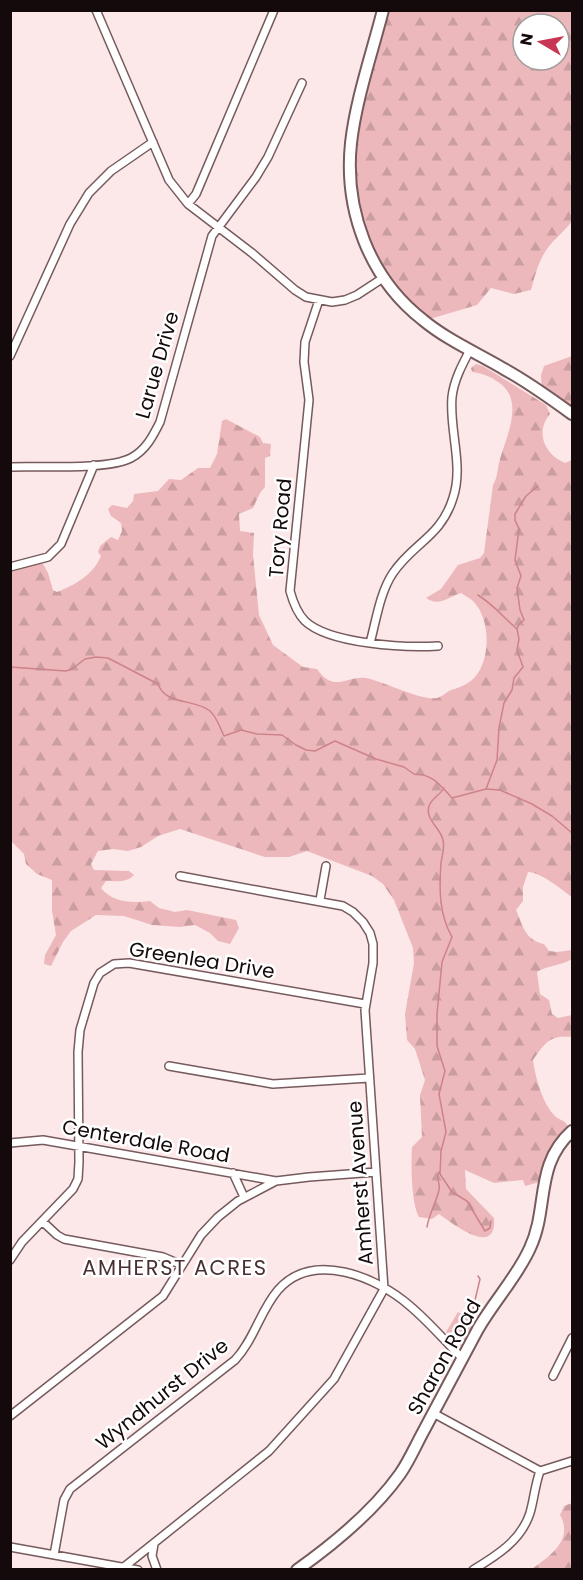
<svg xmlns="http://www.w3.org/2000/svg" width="583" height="1580" viewBox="0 0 583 1580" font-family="Poppins,sans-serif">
<defs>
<pattern id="forest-firs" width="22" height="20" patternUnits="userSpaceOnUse" patternTransform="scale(1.5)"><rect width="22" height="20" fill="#edb8bc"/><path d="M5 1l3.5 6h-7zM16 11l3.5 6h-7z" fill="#ca9da0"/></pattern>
<pattern id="park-crowns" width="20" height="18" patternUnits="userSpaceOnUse" patternTransform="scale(1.5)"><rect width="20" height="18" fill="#edb8bc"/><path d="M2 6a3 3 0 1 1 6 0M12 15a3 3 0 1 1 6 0" fill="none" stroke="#ca9da0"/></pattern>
</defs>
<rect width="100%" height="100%" fill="#fce8e9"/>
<path fill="url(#forest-firs)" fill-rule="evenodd" d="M383,11H572V221C565,231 554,239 547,249C538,262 535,276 531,290L514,294L491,288L477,305L423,321L406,306L364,243L350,160ZM523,24H559V60H523Z
M572,356V414L542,392L541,375L544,366Z
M476,364L483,366L546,405L550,414C535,432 544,454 565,463L572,460V897C560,889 543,873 528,872L523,887V901L516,910C523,926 525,940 544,944L549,951L557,952L572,950V959C561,966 548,965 537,972L540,994L549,1000L552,1014L558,1018L572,1015V1037C549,1035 545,1043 533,1060C535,1076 542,1102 554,1115C559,1121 565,1119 568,1127L540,1182L525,1186L523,1180L494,1183L465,1170L466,1189L494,1218C497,1259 452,1223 439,1214L432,1219L419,1217C411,1202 411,1165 412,1147L422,1137L420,1095L425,1080L415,1049L407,1040L405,1014L414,963L413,948L394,900L383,884L372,876L307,851L289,857H265L180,829L158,836L141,847L128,851L113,849L98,851L91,864L94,870L129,871L134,875C127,883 116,881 106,881L101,888C113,903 132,903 150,901L159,908L175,912L187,910L236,920L239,928L230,944L218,941L210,933L195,925L180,927L152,925L124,916L96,915L71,931L63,942L51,966L44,964L45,955L56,935L52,911V880L37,874L26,864L24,854L11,841V569L13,571C25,569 32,563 43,564L48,573L53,590L57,592C75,585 93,575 101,556L98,552L100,546L111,537L118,540L122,531L121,523L111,516L108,509L112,505L127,508L133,501L134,494L158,491L169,479L181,480L198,468H210L217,454L222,421L226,419L260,437L263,443L271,444L270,456L265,458V487L260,493L253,508L239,514L240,531L254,533L253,555L259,615L273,645L303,667L317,669C335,694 346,675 366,678C385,682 421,701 437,698C441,697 446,693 449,691C459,687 466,686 474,678C491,660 491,619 473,601C470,598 465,596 461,593C448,597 439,607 426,598L441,589L458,565L480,558L484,553L493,485C498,477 497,469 500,459C507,435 525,399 498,382C490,376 481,373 472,372L471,368Z
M572,1503V1569H532C550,1556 574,1540 560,1515L564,1506Z"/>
<path fill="url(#park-crowns)" d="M458,1312L476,1323L463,1348L446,1332Z"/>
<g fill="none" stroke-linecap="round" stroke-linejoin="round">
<path stroke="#cc8389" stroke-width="1.5" d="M478,595C494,605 504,618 517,629L519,639L517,650L523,667L514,678L512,690L504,703L499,728L497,760L486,789
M517,629L519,624L524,620L520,610L517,588L521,576L515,560L519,529L515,520V514L526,496L538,486
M10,667L66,671L72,669L85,659L96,657L108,658L158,684C166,706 194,698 210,711C217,717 220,728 224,736L241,730L257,734L282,735L296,745L306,750L315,751L335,741L376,759L404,767L414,774C433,774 440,785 452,798L486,789L500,790L532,804L552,816L572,833
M444,788C440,795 432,798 429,806C425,820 440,827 443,840C445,848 442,855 441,863C439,889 439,914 452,937L442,962L437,1014V1046L445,1071L439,1094L446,1132L441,1151L440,1174L452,1192L467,1201L485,1231L490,1228L491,1221
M427,1227C429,1214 436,1203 439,1190C441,1183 435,1179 439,1172
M471,1317L480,1279L478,1276"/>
<g stroke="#765a5c" stroke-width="10">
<path id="street" d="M96,10L169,180L188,204L252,253L295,290L306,297L332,302L345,300L357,295L383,278
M188,204L196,194L274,10
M319,300L305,342L304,362L309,400L290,591C293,602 297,613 305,621C329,644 405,648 438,646
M10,356L70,224L89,193L111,171L153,142
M10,467C40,466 108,470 131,458C146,450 153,436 160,422L212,236L256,177L268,157L302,83
M10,567L48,557L61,544L94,465
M370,643C376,621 380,592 393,573C413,543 441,537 453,498C464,466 449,430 452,397C454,380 462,365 470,350
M320,900L326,866
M169,1066L273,1084L369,1078
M10,1143L43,1140L276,1181
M233,1173L244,1197
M43,1222L57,1235L64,1239L163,1257L182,1265
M10,1260L22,1242L73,1189L78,1179L79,1162L78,1052L80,1030L94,983L100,973L114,964L129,963L365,1004
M553,1376L572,1338
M433,1413L540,1471L572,1461
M10,1416L163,1296L201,1235L218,1217L238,1201L276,1181L309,1177L376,1172
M154,1544L152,1556L157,1570
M10,1547L138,1570
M54,1555L64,1500L70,1489L235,1360C254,1340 260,1311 278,1290C313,1250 377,1277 410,1306C429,1322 445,1341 462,1358
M124,1567L269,1451L334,1379L384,1289L365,1010L373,963V944L370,933L363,922L353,912L343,906L180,876
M473,1570C496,1556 521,1541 530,1513C534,1499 535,1485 540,1471"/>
</g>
<g stroke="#765a5c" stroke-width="14">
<path id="secondary" d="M383,10C372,53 356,99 351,143C344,210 369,278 423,320C447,340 477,353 504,369C528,382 550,398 572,414
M297,1570C335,1543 373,1512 400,1474C409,1461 415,1447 422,1434C441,1399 459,1364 478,1329C494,1301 517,1277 530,1248C549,1208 534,1165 572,1131"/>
</g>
<use href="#street" stroke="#fff" stroke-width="7"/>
<use href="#secondary" stroke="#fff" stroke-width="10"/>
</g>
<g text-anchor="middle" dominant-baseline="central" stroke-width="5" stroke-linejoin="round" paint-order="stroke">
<g font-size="20" fill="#140a0b" stroke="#fff">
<text transform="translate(157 365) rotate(-74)">Larue Drive</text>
<text transform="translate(280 528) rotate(-85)">Tory Road</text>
<text transform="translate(202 960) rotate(9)">Greenlea Drive</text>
<text transform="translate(146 1141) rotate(10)">Centerdale Road</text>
<text transform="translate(360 1183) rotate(-94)">Amherst Avenue</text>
<text transform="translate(444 1357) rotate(-61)">Sharon Road</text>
<text transform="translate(162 1394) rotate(-39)">Wyndhurst Drive</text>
</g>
<g font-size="21" letter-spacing="1.5" fill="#4a3032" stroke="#fff">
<text x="175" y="1267">AMHERST ACRES</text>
</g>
</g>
<rect width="583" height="1580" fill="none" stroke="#140a0b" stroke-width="24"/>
<g transform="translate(541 42) rotate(280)"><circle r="28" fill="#ffffff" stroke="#a19d9d" stroke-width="1.5"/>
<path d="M0-4.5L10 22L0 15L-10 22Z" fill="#c73753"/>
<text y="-9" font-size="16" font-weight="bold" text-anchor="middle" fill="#140a0b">N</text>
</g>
</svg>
